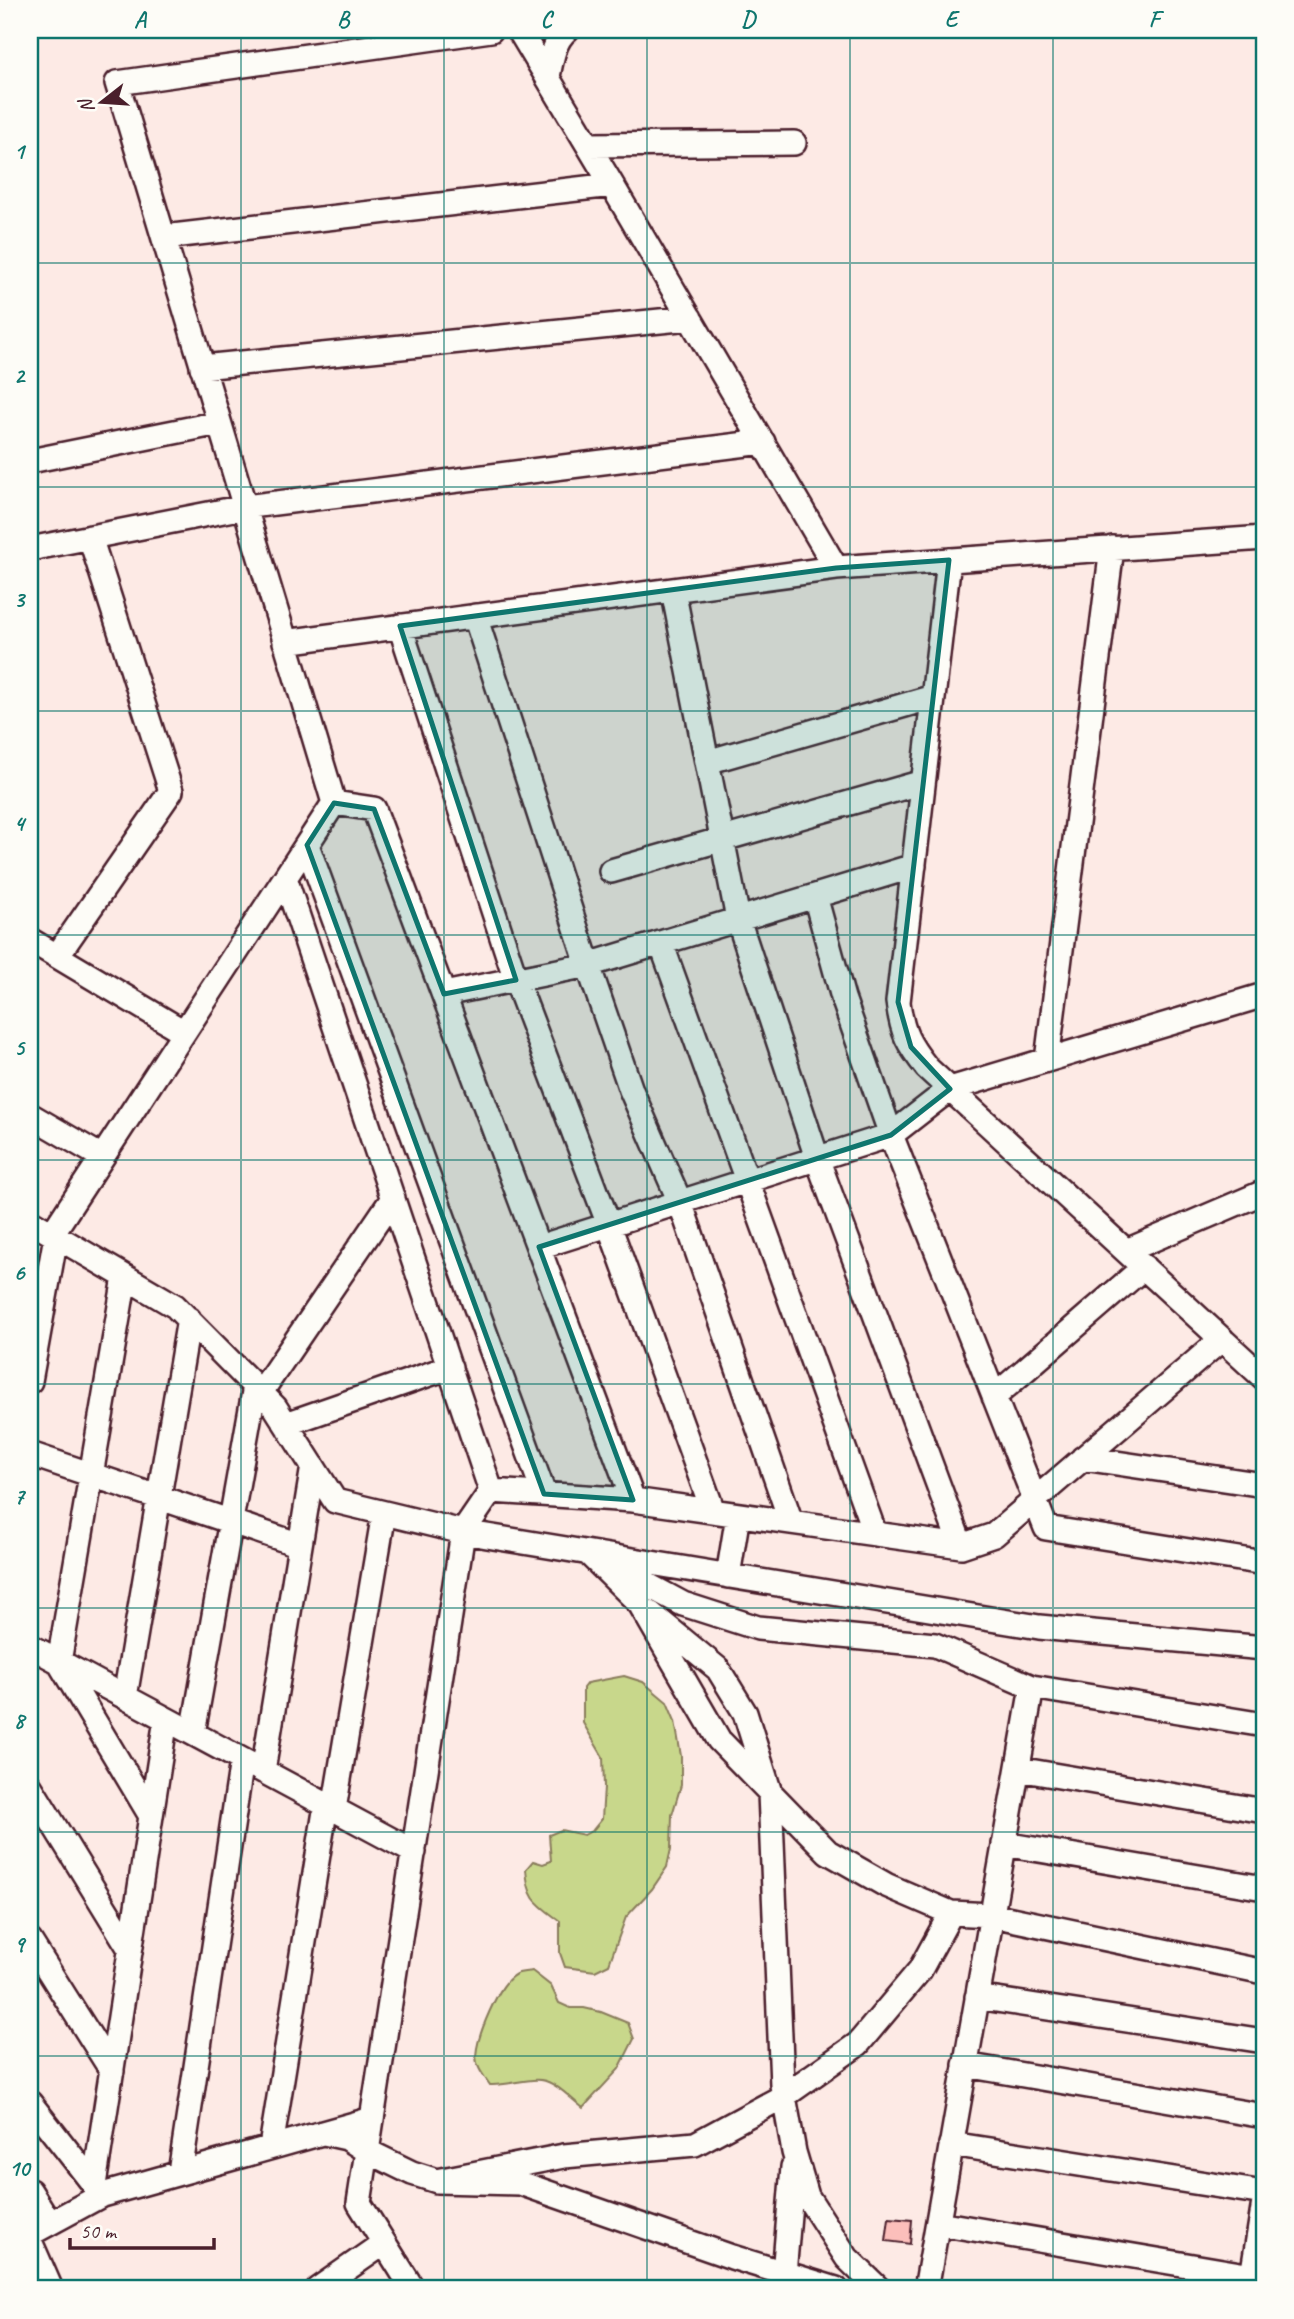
<svg xmlns="http://www.w3.org/2000/svg" width="1294" height="2319" viewBox="0 0 1294 2319" font-family="Caveat,sans-serif">
<rect width="100%" height="100%" fill="#fdeae5"/>
<filter id="ink" filterUnits="userSpaceOnUse"><feTurbulence type="fractalNoise" baseFrequency=".0143" numOctaves="2"/><feDisplacementMap in="SourceGraphic" scale="14" xChannelSelector="R" yChannelSelector="G"/><feConvolveMatrix kernelMatrix="1 2 1 2 8 2 1 2 1" color-interpolation-filters="sRGB"/></filter>
<g filter="url(#ink)">
<path fill="#c8d78b" stroke="#897b5b" stroke-width="2" d="M624,1676L643,1682L667,1702L675,1721L681,1756V1785L672,1815L671,1849L667,1867L652,1889L626,1917L609,1964L595,1971L565,1967L560,1953V1921C536,1903 528,1900 526,1869L533,1861L543,1864L551,1861L549,1835L561,1830L584,1835L593,1830L602,1819L604,1787L603,1757L583,1723V1688L587,1683Z
M532,1971L551,1986L559,2003L570,2008H584L601,2012L628,2023L634,2039L619,2069L583,2108C571,2099 556,2082 541,2080C527,2078 506,2086 490,2085C484,2076 476,2067 476,2056C477,2037 498,1983 516,1974C521,1972 528,1972 532,1971Z"/>
<path fill="#fcbfbb" stroke="#4a1f2b" stroke-width="2" d="M889,2218L912,2220L910,2244L886,2241Z"/>
<g fill="none" stroke-linecap="round" stroke-linejoin="round">
<g stroke="#4a1f2b" stroke-width="28">
<path id="minor" d="M519,30L612,185L836,568
M548,77C551,61 554,40 567,30
M589,145L794,143
M164,237L612,185
M202,367L690,318
M30,461L219,423
M30,549L244,507L763,442
M949,560L898,1002C902,1033 908,1044 927,1068L1264,1378
M673,590L738,919L817,1158L961,1546
M475,616L588,965L631,1090L680,1202L791,1522
M400,626L516,980L609,1225L713,1511
M285,642L836,568L1264,538
M707,762L933,697
M334,803L374,809L633,1500
M307,845L544,1494
M611,871L923,782
M285,878L491,1491L463,1532L359,2203L413,2289
M815,896L843,998L891,1135L1046,1528L1264,1563
M30,940L184,1032
M661,943L875,1534
M57,956L171,791L90,537
M444,994L588,965L914,866
M1047,1060L1112,548
M30,1115L102,1157
M30,1221L175,1306L275,1407L335,1501L463,1532L1039,1627L1264,1648
M52,1234L334,803L117,83L491,30
M539,1247L891,1135L950,1089L1264,995
M1126,1251L1264,1192
M125,1277L59,1662L151,1816
M30,1381L56,1236
M261,1392L393,1198
M994,1397L1144,1267
M286,1424L450,1367
M30,1454L300,1545
M1083,1458L1264,1485
M491,1491L633,1500L961,1546L994,1535L1222,1339
M728,1576L738,1515
M650,1613L718,1669L745,1713L770,1793L782,2085L794,2152L807,2196L847,2258L879,2289
M30,1646L414,1852
M125,1697L189,1319
M1264,1725L1032,1687L935,1645L758,1628L683,1604L588,1553L640,1604L719,1740L828,1852L886,1885L951,1913L992,1915L1264,1972
M193,1733L255,1386
M1018,1769L1264,1811
M263,1771L313,1466
M30,1786L130,1949
M334,1809L384,1513
M1004,1844L1264,1888
M30,1941L112,2071
M977,1997L1264,2041
M965,2065L1264,2116
M30,2103L99,2191
M324,2133L347,2138L367,2151L412,2173L437,2181L520,2183L732,2257L836,2289
M951,2144L1264,2193
M271,2147L326,1805
M180,2173L242,1760
M437,2181L564,2156L695,2144L784,2096L858,2044L920,1970L951,1913
M94,2185L166,1719
M30,2191L50,2223
M938,2223L1264,2278
M30,2234L102,2195L372,2119
M30,2241L51,2289
M783,2286L793,2167
M318,2289L384,2243
M926,2289L1032,1687
M1250,2289L1264,2202"/>
</g>
<use href="#minor" stroke="#fdfcf7" stroke-width="23"/>
</g>
</g>
<path fill="#0f766e" fill-opacity="0.2" stroke="#0f766e" stroke-width="5" stroke-linejoin="round" d="M949,560L898,1002L911,1047L950,1089L891,1135L539,1247L633,1500L544,1494L307,845L334,803L374,809L444,994L516,980L400,626L836,568Z"/>
<path fill="none" stroke="#0f766e" stroke-width="2" stroke-opacity="0.55" d="M241,30V2289M444,30V2289M647,30V2289M850,30V2289M1053,30V2289M30,263H1264M30,487H1264M30,711H1264M30,935H1264M30,1160H1264M30,1384H1264M30,1608H1264M30,1832H1264M30,2056H1264"/>
<rect width="1294" height="2319" fill="none" stroke="#fdfcf7" stroke-width="77"/>
<g transform="translate(102 102) rotate(253)" stroke="#fdfcf7" stroke-width="5" paint-order="stroke">
<path d="M0-5L12 26L0 18L-12 26Z" fill="#4a1f2b"/>
<text y="-10" font-size="19" font-weight="bold" text-anchor="middle" fill="#4a1f2b">N</text>
</g>
<path d="M70 2238v10h144v-10" fill="none" stroke="#4a1f2b" stroke-width="3.5"/>
<text x="80" y="2238" font-size="21" fill="#4a1f2b" stroke="#fdfcf7" stroke-width="5" paint-order="stroke">50 m</text>
<rect x="38" y="38" width="1218" height="2242" fill="none" stroke="#0f766e" stroke-width="2.5"/>
<g font-size="23" text-anchor="middle" font-weight="bold" fill="#0f766e">
<text x="140" y="27">A</text>
<text x="343" y="27">B</text>
<text x="546" y="27">C</text>
<text x="748" y="27">D</text>
<text x="951" y="27">E</text>
<text x="1154" y="27">F</text>
<text x="19" y="159">1</text>
<text x="19" y="383">2</text>
<text x="19" y="607">3</text>
<text x="19" y="831">4</text>
<text x="19" y="1055">5</text>
<text x="19" y="1280">6</text>
<text x="19" y="1504">7</text>
<text x="19" y="1728">8</text>
<text x="19" y="1952">9</text>
<text x="19" y="2176">10</text>
</g>
</svg>
